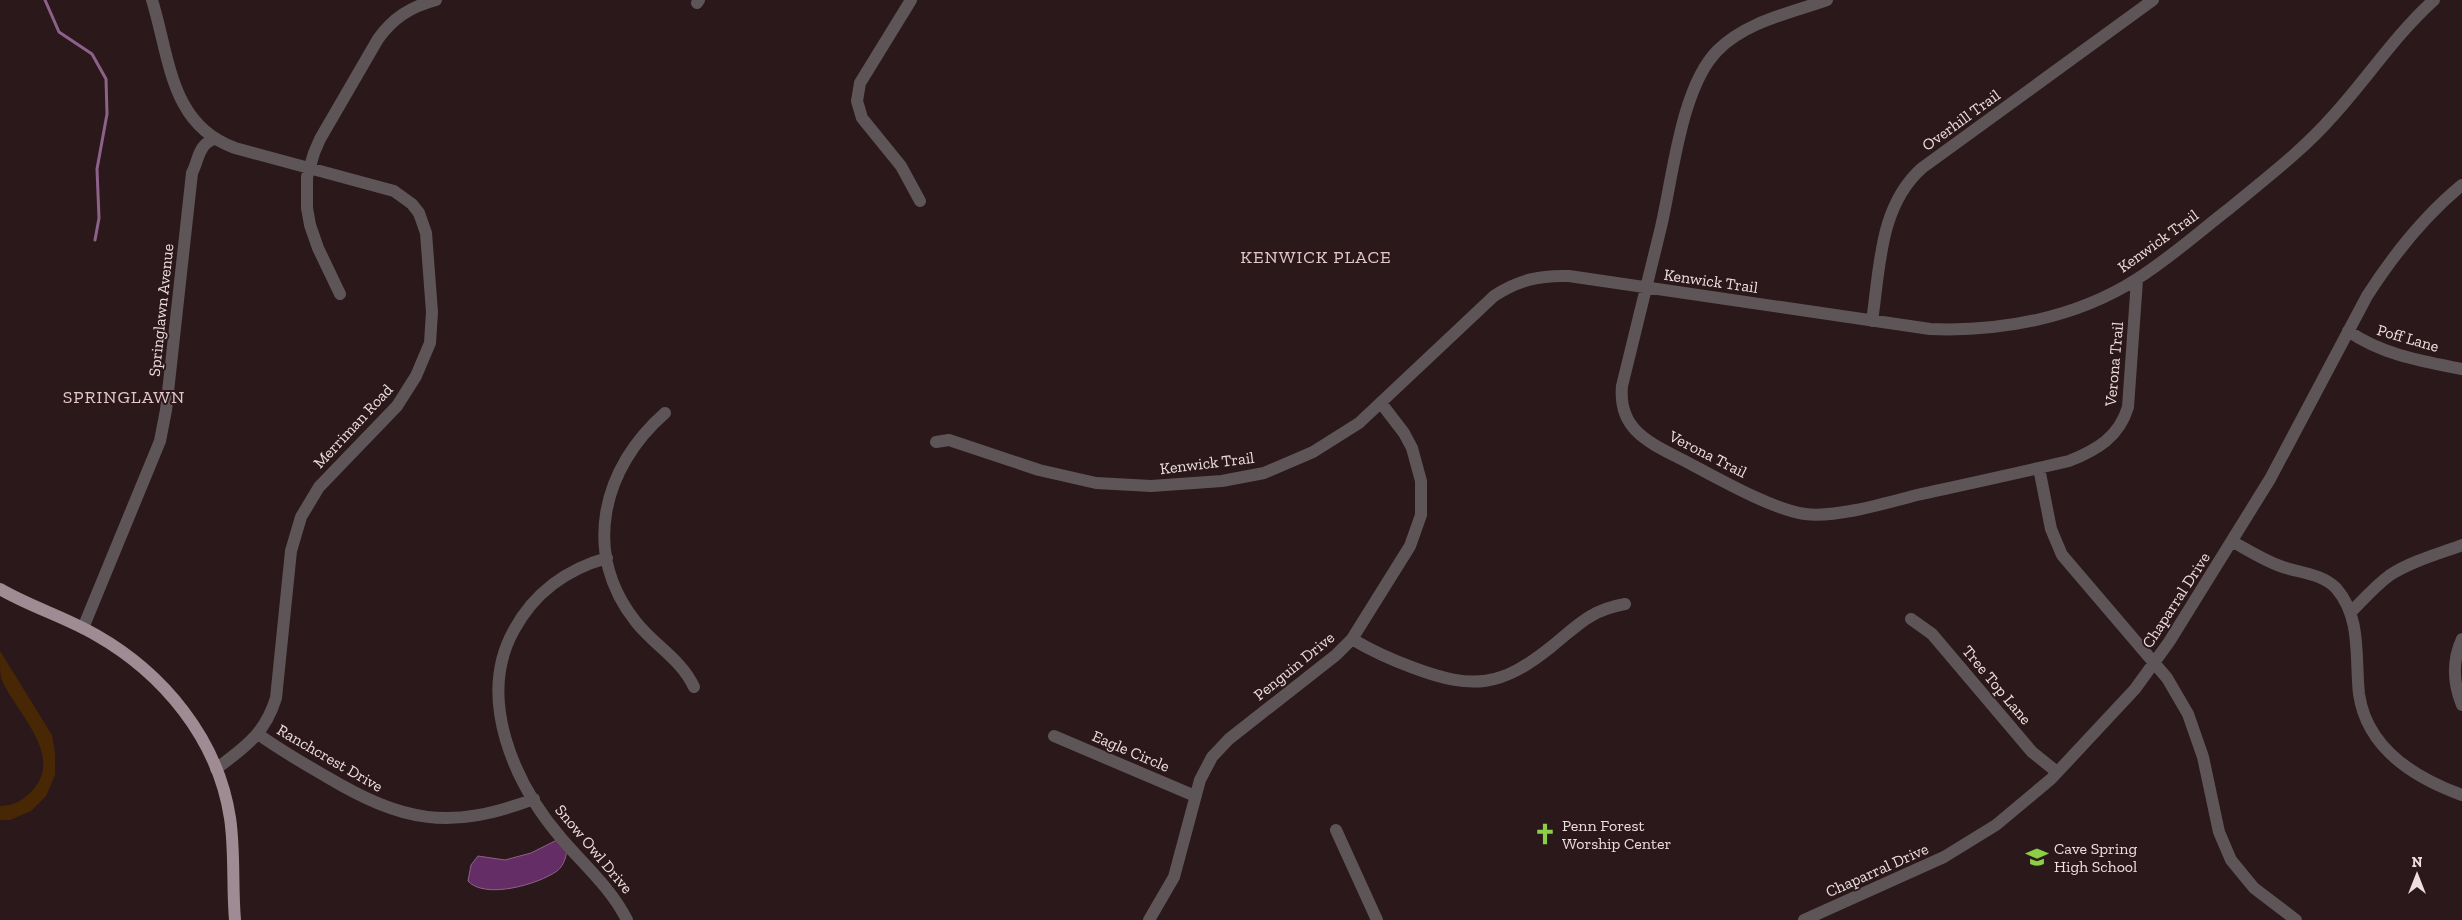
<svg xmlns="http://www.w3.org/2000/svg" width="2462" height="920" viewBox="0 0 2462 920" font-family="'Zilla Slab',serif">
<rect width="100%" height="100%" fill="#2b181a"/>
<path fill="#482704" d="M0,651L52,735L55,753V775L46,796L31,811L10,820H0V806C12,806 22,801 31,792C67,756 14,711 1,678C0,671 0,659 0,651Z"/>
<path fill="#642d65" stroke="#8d628a" d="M557,840L567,847C567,855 564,866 557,871C539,884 485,900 468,881L471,865L478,856L505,860L531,853Z"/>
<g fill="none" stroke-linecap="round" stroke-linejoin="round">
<path stroke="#8d628a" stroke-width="3" d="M45,0L59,32L92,54L106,79L107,114L97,169L99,218L95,240"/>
<path stroke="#5e5558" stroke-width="12" d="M152,0C170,58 170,125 235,148L394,191L412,204L419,213L426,233L432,312L430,343L416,376L397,406L319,487L301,517L291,551L276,698C265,734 245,747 216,769
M911,0L860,83L857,101L862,118L901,166L920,201
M1827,0C1790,13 1745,22 1717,51C1681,88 1673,176 1661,227C1648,280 1635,333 1622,386C1618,429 1648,442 1681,459C1714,476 1770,509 1805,514C1836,518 1886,503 1917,495C1967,484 2018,473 2069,461C2097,450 2119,437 2128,407L2137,280
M697,3L699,0
M340,294L318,248L310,225L307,208V177L314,153L320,139L378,39C393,18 410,7 436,0
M1872,321C1880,268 1879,206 1922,168L2153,0
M2348,331C2383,355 2421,361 2462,369
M665,413C602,468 581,553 636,622C655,646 681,659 694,687
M936,442L949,440L1039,470L1096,483L1151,486L1222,481L1264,473L1313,452L1359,423L1494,296C1518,280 1540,275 1569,276L1930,329C2001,332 2076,318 2137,279C2170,258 2199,232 2230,208C2265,179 2302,151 2332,117C2367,79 2395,35 2434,0
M2039,468L2051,529L2062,555L2167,678L2188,714L2203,757L2219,832L2231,860L2254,888L2296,920
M2233,542C2248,550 2263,560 2280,566C2299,573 2321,573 2336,588C2362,618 2355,658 2359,694C2367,749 2415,778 2462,795
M607,558C567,569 534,593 514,630C476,698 514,783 561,838C584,865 611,888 627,920
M2350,613C2363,600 2375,586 2390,575C2412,561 2438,554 2462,545
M1911,619L1932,634L2032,752L2057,772
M83,628L160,441L166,410L192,173C199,159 198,145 214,139
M1352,639C1372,651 1392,660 1414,668C1473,690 1501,687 1551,647C1577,626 1590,610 1625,604
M2462,639C2452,661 2453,683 2462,705
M258,734C280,750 303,763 327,777C403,822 449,831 534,799
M1054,736L1195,796
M1336,830L1377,920
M1149,920L1174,877L1200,780L1212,757L1229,739L1336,655L1352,639L1410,546L1421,515V481L1412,448L1404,433L1381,403
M1804,920L1944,857L1996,825L2051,779L2135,689L2169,642L2270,479L2367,296C2394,254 2423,217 2462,185"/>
<path stroke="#9e8b93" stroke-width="12" d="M0,589C31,607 65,617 96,635C163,673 218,739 230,818C235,851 232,886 235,920"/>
</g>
<defs>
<g id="church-bare" transform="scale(1.725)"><path d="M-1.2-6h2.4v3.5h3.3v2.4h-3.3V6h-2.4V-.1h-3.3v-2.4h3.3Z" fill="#8cce45" stroke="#2b181a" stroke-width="2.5" paint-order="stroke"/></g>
<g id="school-bare" transform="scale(1.725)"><path d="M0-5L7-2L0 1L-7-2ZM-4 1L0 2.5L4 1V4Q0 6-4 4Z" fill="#8cce45" stroke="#2b181a" stroke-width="2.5" paint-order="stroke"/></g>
</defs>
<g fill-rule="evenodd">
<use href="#church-bare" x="1545" y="834"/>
<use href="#school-bare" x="2037" y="857"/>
</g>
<g text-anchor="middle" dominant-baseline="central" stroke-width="4" stroke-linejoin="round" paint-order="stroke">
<g font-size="16" fill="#eddfdf" stroke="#2b181a">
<text transform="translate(1961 120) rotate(-36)">Overhill Trail</text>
<text transform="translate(2158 241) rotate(-36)">Kenwick Trail</text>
<text transform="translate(1711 281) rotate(8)">Kenwick Trail</text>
<text transform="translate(161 310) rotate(-84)">Springlawn Avenue</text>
<text transform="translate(2408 338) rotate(16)">Poff Lane</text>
<text transform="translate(2114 364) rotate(-85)">Verona Trail</text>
<text transform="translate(353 426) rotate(-47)">Merriman Road</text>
<text transform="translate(1708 454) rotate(27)">Verona Trail</text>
<text transform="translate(1207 463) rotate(-7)">Kenwick Trail</text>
<text transform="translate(2176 600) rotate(-57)">Chaparral Drive</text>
<text transform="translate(1294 666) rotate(-39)">Penguin Drive</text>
<text transform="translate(1997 685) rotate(50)">Tree Top Lane</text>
<text transform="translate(1131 751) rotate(23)">Eagle Circle</text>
<text transform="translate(330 758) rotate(30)">Ranchcrest Drive</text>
<text transform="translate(594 849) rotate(50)">Snow Owl Drive</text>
<text transform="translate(1877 870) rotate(-24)">Chaparral Drive</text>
</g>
<g font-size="16" fill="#eddfdf" stroke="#2b181a" text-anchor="start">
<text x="1562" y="825">Penn Forest<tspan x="1562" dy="18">Worship Center</tspan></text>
<text x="2054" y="848">Cave Spring<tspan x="2054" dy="18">High School</tspan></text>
</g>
<g font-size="18" letter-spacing="1" fill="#e3c8ca" stroke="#2b181a">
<text x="1316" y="257">KENWICK PLACE</text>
<text x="124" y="397">SPRINGLAWN</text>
</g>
</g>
<g transform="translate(2417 875)" stroke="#2b181a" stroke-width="4" paint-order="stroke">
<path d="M0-4L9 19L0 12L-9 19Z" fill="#eddfdf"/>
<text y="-8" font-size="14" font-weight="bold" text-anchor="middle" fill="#eddfdf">N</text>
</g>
</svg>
